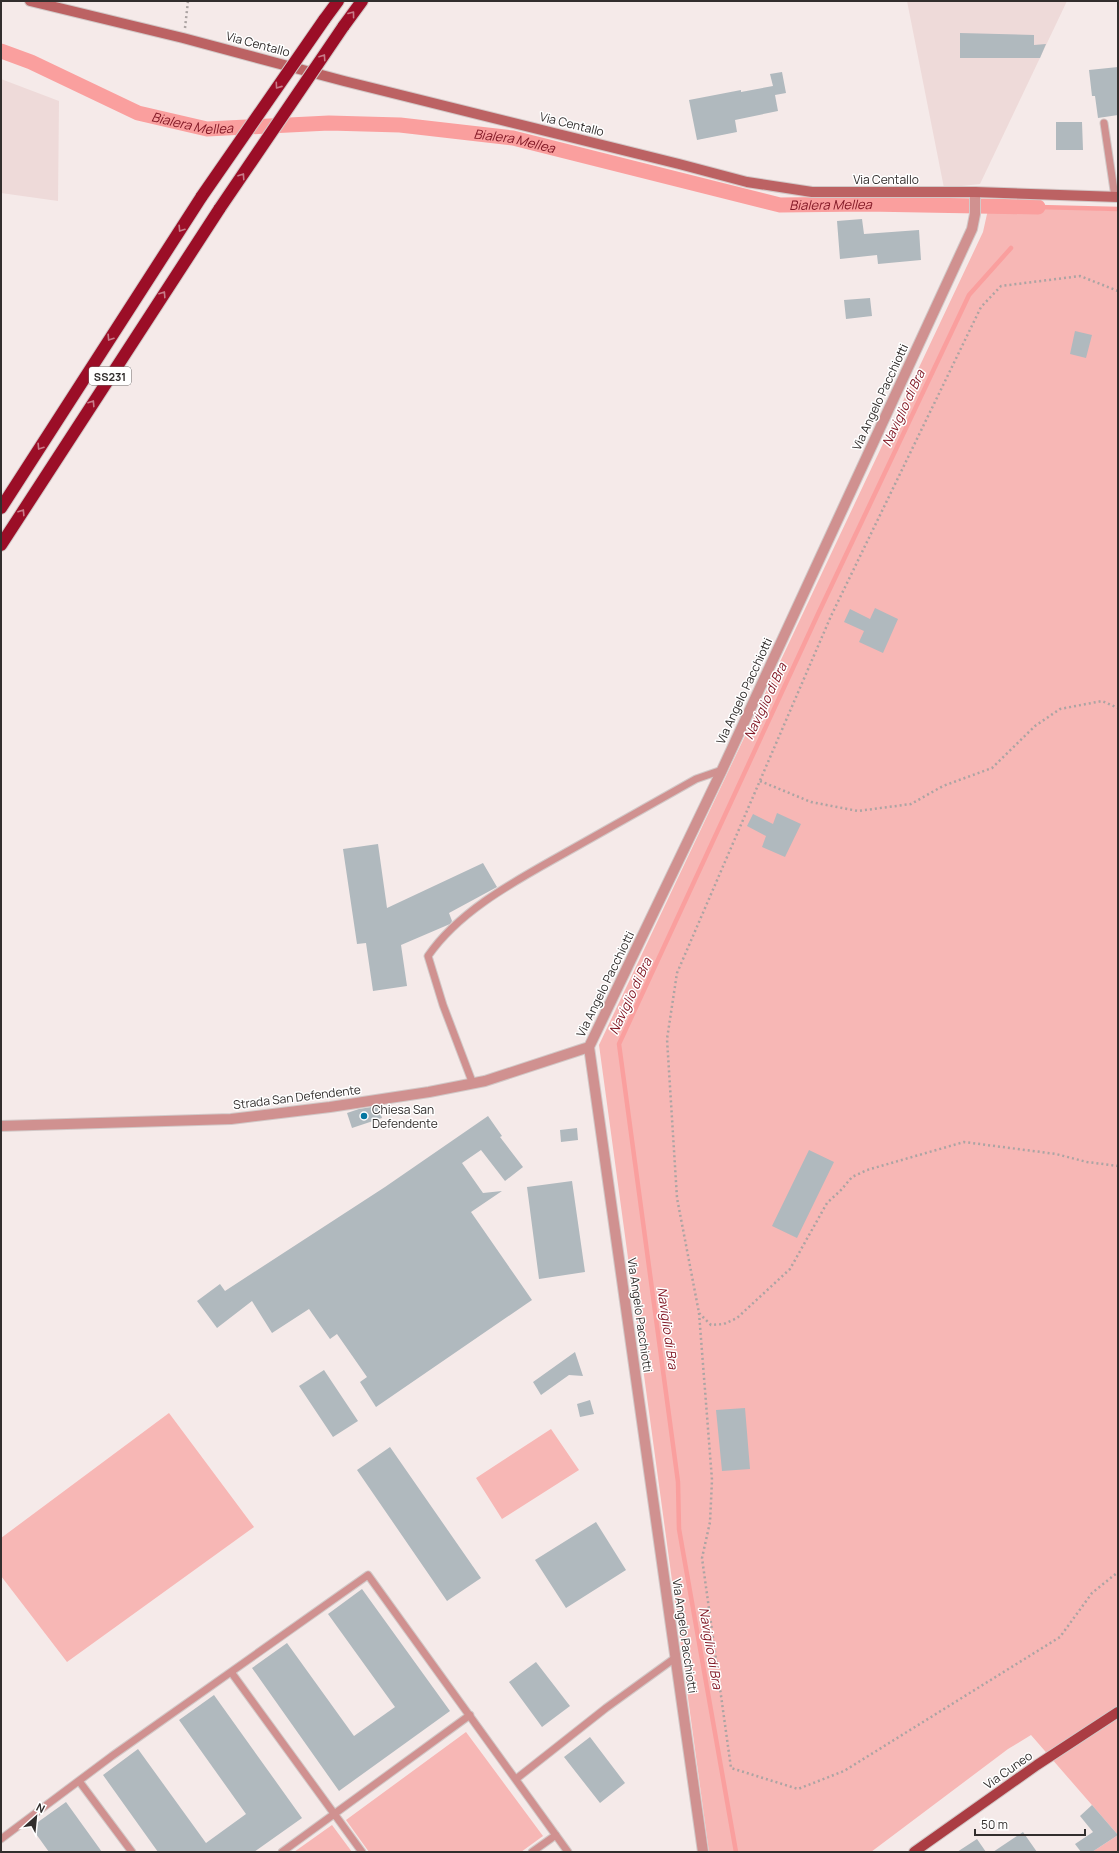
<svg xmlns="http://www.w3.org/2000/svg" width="1119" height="1853" viewBox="0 0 1119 1853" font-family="Manrope,sans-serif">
<rect width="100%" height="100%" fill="#f5eae9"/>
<path fill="#eedad9" d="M907,1H1067L980,184L944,188Z
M1,79L59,101L58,201L1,193Z"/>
<path fill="#f7b7b5" d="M989,205L1118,211V1852H1092L1118,1835L1031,1735L1008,1749L871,1852H709L599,1045L983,232Z
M169,1413L254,1527L67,1662L1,1576V1538Z
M551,1429L579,1470L502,1519L476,1478Z
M466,1732L543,1836L521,1852H369L346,1820Z
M332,1825L352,1852H294Z"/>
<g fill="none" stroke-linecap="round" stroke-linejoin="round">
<path stroke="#fa9f9e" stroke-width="4.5" d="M1038,207L1118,209
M736,1852L679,1529L678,1482L619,1044L818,614L969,295L1011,248"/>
<path stroke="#fa9f9e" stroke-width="15" id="s1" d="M1,51L31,62L138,113L207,129L329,123L400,125L513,138L780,205L867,204L1038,207"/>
</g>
<path fill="#b0b9be" d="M960,33L1034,35V45L1046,44L1040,58H960Z
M1118,67V115L1098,118L1095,96H1092L1089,70Z
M782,72L786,93L775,95L778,111L735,120L737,132L697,140L689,100L741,90V92L773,86L770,74Z
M1056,122H1082L1083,150H1056Z
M862,219L864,234L919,230L921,260L878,264L877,255L840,259L837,221Z
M870,298L872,316L846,319L844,300Z
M1075,331L1092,335L1086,358L1070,354Z
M875,608L898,619L883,653L859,642L864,631L844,622L850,609L870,619Z
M777,813L801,824L785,857L762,847L766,836L747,826L753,814L773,824Z
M378,844L387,908L483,863L497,887L449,913L452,921L450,924L401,945L407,986L373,991L366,943L357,944L343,849Z
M378,1106L382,1118L352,1128L347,1113L359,1109Z
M488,1116L502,1136L500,1137L523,1167L505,1181L481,1150L462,1163L483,1193L502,1191L471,1212L532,1300L376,1407L360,1382L367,1377L337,1334L330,1339L309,1309L272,1333L252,1301L217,1328L197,1301L220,1284L225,1291L385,1187Z
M577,1128L578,1140L561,1142L560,1130Z
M809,1150L834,1162L797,1238L772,1226Z
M572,1181L585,1272L539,1279L527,1187Z
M575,1352L583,1376L569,1375L541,1395L533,1382Z
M324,1370L358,1421L333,1437L299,1386Z
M590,1400L594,1414L580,1417L577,1404Z
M745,1408L750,1469L722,1471L716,1410Z
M390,1447L481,1578L447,1601L357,1470Z
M596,1522L626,1570L566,1608L535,1560Z
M362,1589L450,1711L339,1791L252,1668L287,1643L354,1736L395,1707L328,1614Z
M536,1662L570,1706L542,1727L509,1682Z
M214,1695L302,1818L254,1852H158L103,1775L138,1749L206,1843L246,1814L179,1720Z
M590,1737L625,1783L600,1803L564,1757Z
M66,1802L102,1852H49L31,1827Z
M1092,1805L1118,1835L1092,1852H1081L1075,1844L1093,1832L1080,1816Z
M1023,1832L1037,1852H993Z
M977,1839L986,1852H957Z"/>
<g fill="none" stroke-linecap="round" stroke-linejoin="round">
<g stroke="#d2c8c7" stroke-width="9">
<path id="lane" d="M1104,123L1115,197
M473,1084L443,1005L428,956C461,908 521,878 572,849C613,826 655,802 696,779L722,770
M231,1672L362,1852
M516,1779L606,1708L675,1658
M79,1781L132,1852
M1,1839L112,1756L368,1575L568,1852
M282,1852L470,1715
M532,1852L556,1835"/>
</g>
<g stroke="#d2c8c7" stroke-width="12">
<path id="street" d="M1,1126L231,1119L330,1107L429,1092L485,1081L589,1047
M703,1852L589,1047L722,770L972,229L975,214V192"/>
</g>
<g stroke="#d2c8c7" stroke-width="12">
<path id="secondary" d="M30,1L183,38L344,81L679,164L747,182L812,192H975L1118,197"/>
</g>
<g stroke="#d2c8c7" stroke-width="12">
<path id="primary" d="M914,1852L1037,1765L1118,1712"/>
</g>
<g stroke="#d2c8c7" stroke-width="14">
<path id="highway" d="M324,20L338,1
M343,27L362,1
M1,508L202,196
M1,545L220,208"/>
</g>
<path stroke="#aca4a3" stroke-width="2.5" stroke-dasharray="2 3" stroke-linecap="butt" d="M185,28L188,1
M1118,291L1080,276L1001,286L981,307L831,616L677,973L667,1039L677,1198L699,1313L711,1325L724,1324L737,1318L790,1269L827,1203L841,1190L852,1177L867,1170L964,1142L1056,1154L1087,1162L1118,1166
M760,781L811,802L858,811L911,804L943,786L992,768L1035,726L1060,709L1102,701L1118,708
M699,1313L712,1480L710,1522L702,1558L731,1768L798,1789L844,1771L1060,1637L1092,1593L1118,1572"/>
<use href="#lane" stroke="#d09190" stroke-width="7"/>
<use href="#street" stroke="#d09190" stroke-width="10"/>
<use href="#secondary" stroke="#bc6263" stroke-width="10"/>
<use href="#primary" stroke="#ab3d43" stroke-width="10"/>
<use href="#highway" stroke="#9b0e27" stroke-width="12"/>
<g stroke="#d2c8c7" stroke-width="14" stroke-linecap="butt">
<path id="highway-bridge" d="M202,196L324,20
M220,208L343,27"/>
</g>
<use href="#highway-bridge" stroke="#9b0e27" stroke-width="12"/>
</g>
<defs><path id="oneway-chevron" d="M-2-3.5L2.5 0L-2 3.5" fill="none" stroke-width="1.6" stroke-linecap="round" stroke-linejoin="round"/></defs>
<g stroke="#c87a88">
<use href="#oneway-chevron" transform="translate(352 14) rotate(-53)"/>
<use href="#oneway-chevron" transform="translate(323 57) rotate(-56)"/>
<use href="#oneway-chevron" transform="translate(278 86) rotate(125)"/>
<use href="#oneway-chevron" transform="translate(242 176) rotate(-56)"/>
<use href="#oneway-chevron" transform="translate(181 229) rotate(123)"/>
<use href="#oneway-chevron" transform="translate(163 294) rotate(-57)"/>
<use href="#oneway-chevron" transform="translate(110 338) rotate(123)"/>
<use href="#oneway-chevron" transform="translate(92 403) rotate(-57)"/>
<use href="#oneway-chevron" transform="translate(40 447) rotate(123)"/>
<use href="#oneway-chevron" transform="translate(22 512) rotate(-57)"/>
</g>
<circle fill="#0477a1" stroke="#fff" stroke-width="1.5" cx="364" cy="1116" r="4"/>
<g text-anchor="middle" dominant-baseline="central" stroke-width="3" stroke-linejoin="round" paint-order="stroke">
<rect fill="#fff" stroke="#706d6c" stroke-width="1" x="89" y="367" width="42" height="18" rx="3"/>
<g font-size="11" font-weight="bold" fill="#322e2d">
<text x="110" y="376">SS231</text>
</g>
<g font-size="12" fill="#322e2d" stroke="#fff">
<text transform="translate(258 44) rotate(15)">Via Centallo</text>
<text transform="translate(572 124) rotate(14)">Via Centallo</text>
<text x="886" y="179">Via Centallo</text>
<text transform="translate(880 397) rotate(-65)">Via Angelo Pacchiotti</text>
<text transform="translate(744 691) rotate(-65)">Via Angelo Pacchiotti</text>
<text transform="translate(605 984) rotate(-64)">Via Angelo Pacchiotti</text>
<text transform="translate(297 1097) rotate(-7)">Strada San Defendente</text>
<text transform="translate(640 1315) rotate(82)">Via Angelo Pacchiotti</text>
<text transform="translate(685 1636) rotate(82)">Via Angelo Pacchiotti</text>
<text transform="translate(1008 1770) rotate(-35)">Via Cuneo</text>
</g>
<g font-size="12" fill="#322e2d" stroke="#fff" text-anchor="start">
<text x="372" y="1109">Chiesa San<tspan x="372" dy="14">Defendente</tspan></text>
</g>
<g font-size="13" font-style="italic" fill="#821825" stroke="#fff">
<text stroke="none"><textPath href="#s1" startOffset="206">Bialera Mellea</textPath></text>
<text stroke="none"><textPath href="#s1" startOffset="530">Bialera Mellea</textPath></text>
<text stroke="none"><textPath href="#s1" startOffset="854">Bialera Mellea</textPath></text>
<text transform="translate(903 408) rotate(-65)">Naviglio di Bra</text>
<text transform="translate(765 701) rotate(-65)">Naviglio di Bra</text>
<text transform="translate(630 996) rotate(-65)">Naviglio di Bra</text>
<text transform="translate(668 1328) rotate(82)">Naviglio di Bra</text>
<text transform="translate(711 1648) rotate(80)">Naviglio di Bra</text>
</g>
</g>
<rect width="1119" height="1853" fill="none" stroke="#322e2d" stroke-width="4"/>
<g transform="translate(36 1817) rotate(27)" stroke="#ffffff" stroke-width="3" paint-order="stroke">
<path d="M0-3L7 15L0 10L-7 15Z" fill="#322e2d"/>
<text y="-6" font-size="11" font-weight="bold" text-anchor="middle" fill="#322e2d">N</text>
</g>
<path d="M975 1829v6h110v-6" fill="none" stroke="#322e2d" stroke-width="2"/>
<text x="981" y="1829" font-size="12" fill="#322e2d" stroke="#ffffff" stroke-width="3" paint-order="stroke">50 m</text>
</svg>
